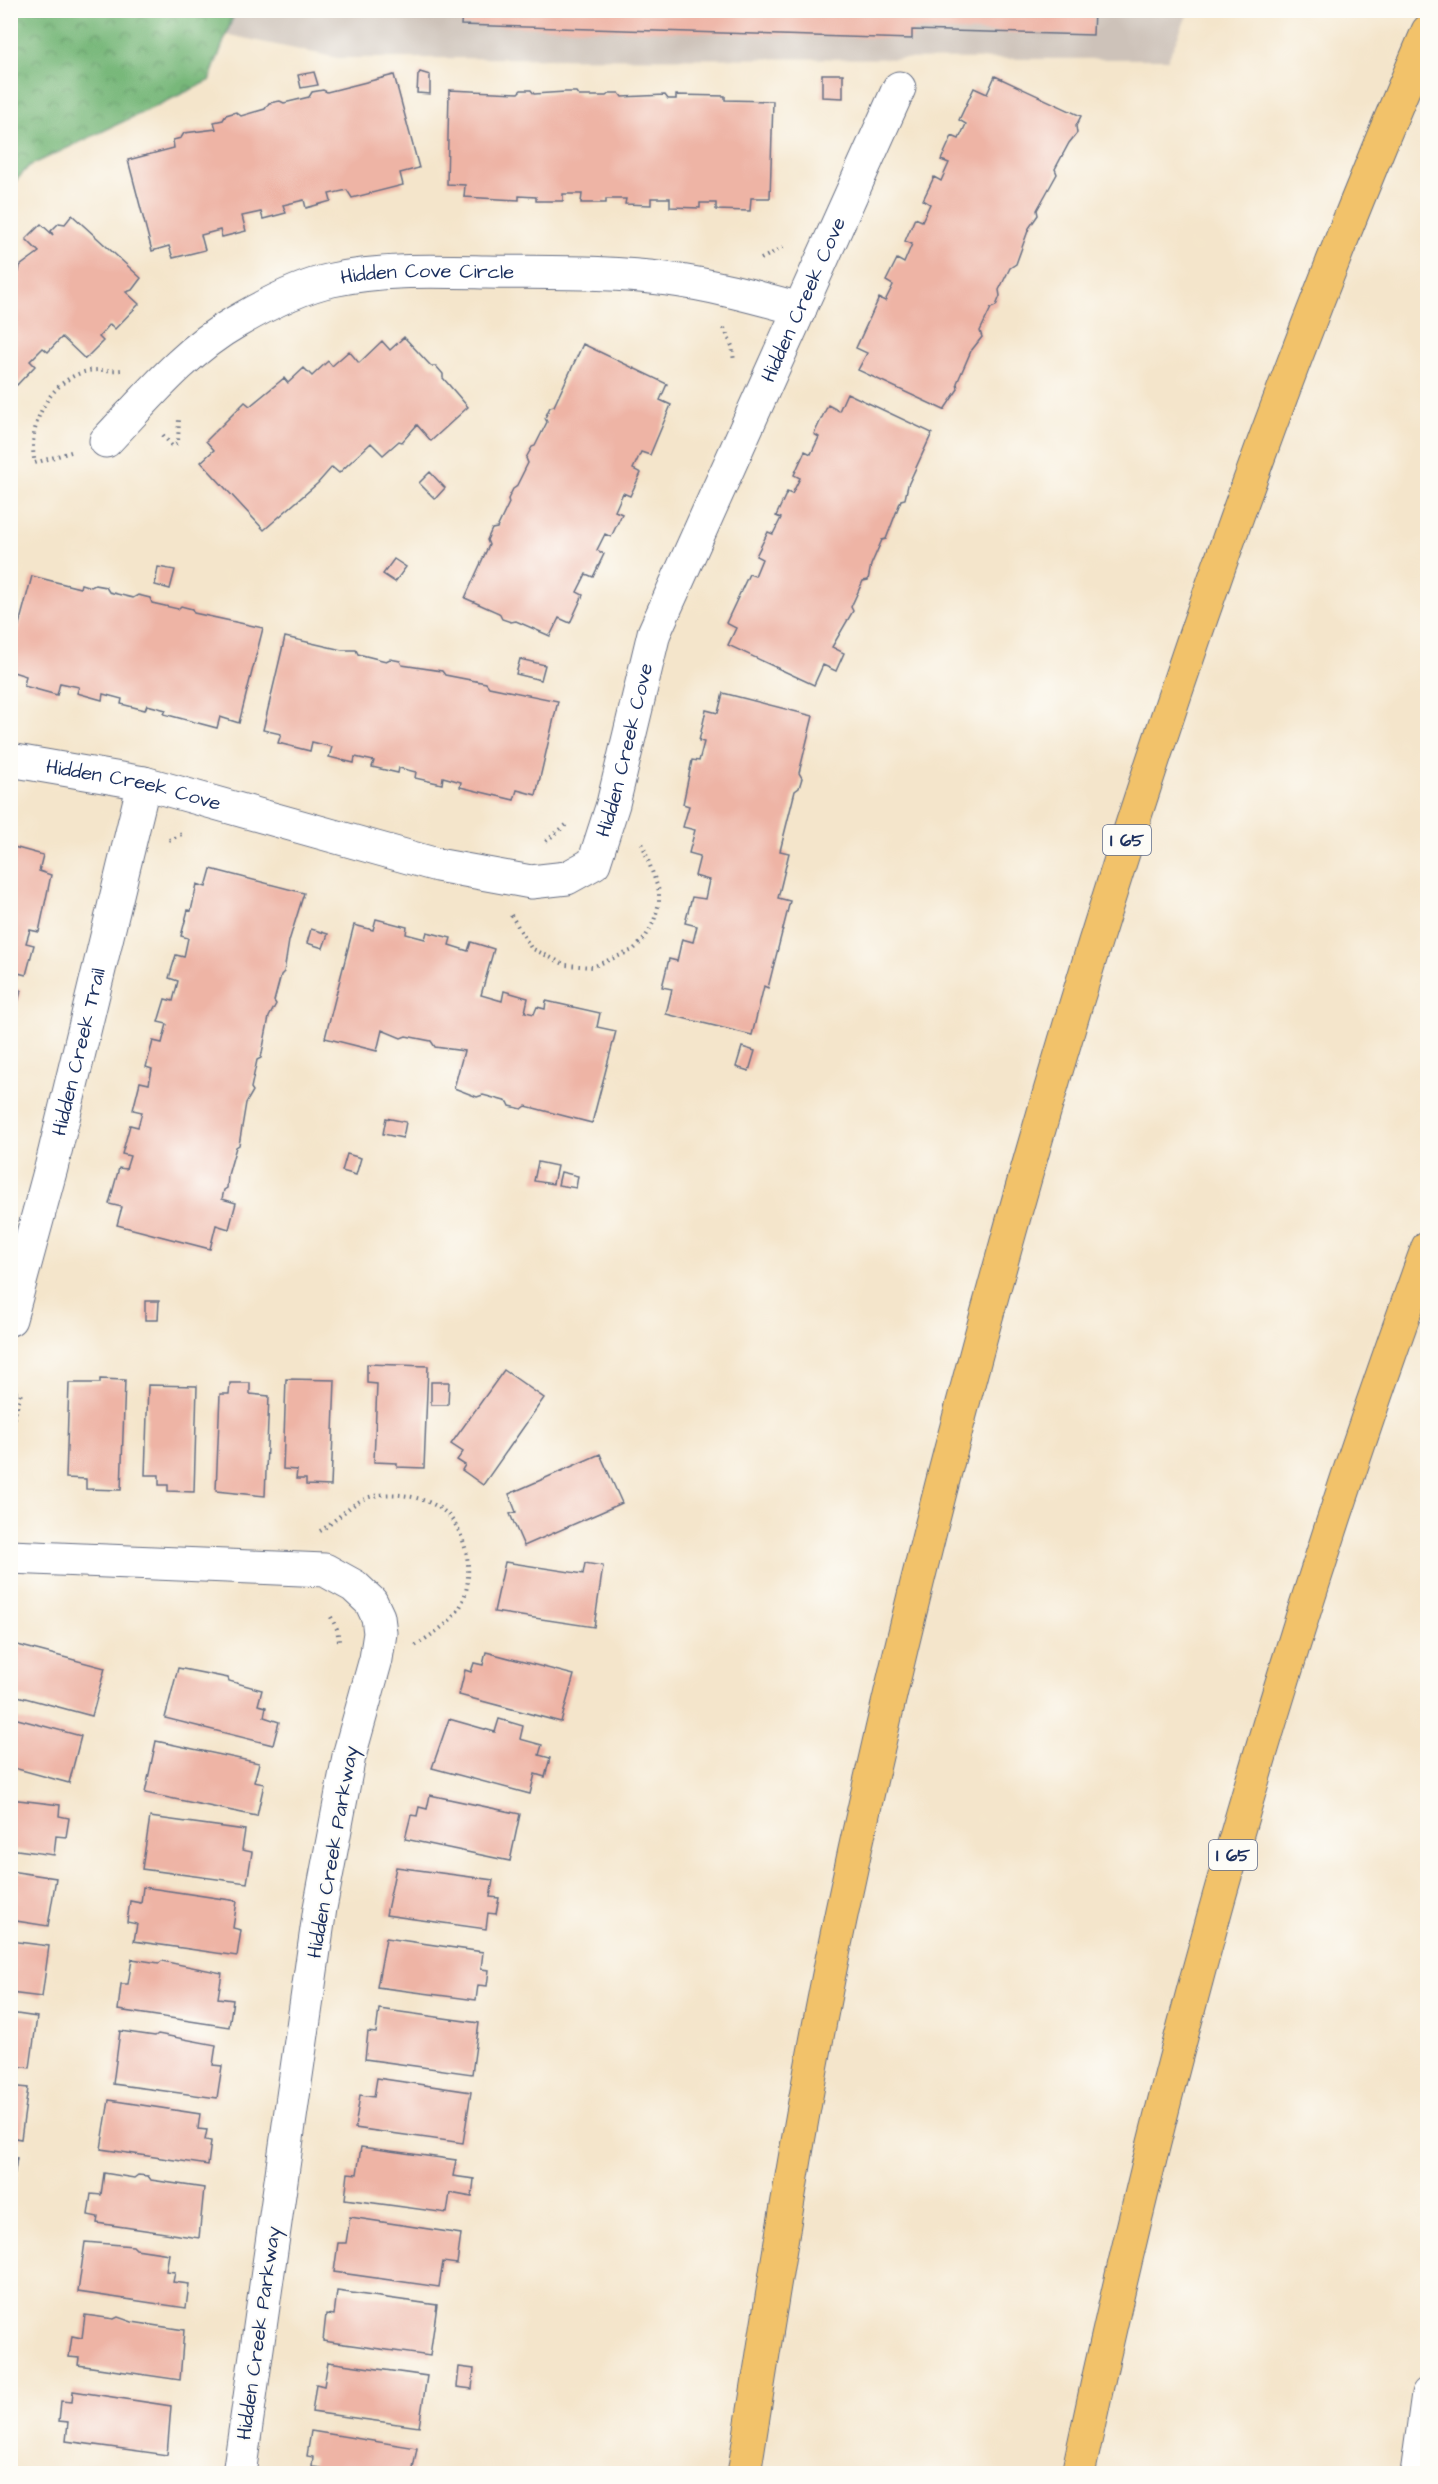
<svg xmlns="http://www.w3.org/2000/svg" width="1438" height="2484" viewBox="0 0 1438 2484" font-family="'Architects Daughter',sans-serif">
<defs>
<pattern id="forest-crowns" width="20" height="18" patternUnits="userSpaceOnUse" patternTransform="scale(1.5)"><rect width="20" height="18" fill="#78b87a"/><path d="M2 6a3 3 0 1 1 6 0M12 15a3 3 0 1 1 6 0" fill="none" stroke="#629667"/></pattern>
</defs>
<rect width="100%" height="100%" fill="#fdfcf7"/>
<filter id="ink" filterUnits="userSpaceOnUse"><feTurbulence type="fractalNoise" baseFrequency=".0167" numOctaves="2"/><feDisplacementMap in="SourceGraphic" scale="12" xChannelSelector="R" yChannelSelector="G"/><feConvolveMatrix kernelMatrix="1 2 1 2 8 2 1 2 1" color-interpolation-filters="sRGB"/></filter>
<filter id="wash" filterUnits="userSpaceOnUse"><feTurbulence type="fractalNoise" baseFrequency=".008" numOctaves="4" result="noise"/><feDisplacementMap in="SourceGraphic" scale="24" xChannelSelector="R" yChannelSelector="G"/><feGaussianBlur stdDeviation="1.35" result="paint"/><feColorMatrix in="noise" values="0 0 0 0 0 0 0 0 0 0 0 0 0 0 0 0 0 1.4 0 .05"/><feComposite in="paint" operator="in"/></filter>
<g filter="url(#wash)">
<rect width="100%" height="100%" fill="#f4e5cb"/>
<path fill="#cdc2b9" d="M115,11H1189L1168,59L338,58Z"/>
<path fill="url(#forest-crowns)" stroke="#4a746c" stroke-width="1.5" d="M11,10H235V11L209,81L29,166L11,186Z"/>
<g id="blocks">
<path fill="#eeb4a5" d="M462,10H1094L1093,35L912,30V39L461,25Z
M314,72L318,85L301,88L298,75Z
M420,72L430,75V94L417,93L418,75Z
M822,74H843V98L822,97Z
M394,75L419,168L400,173L403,185L352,198L347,190L329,194L331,201L306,208L304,200L283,205L286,213L263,219L261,212L242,216L246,231L222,237L220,230L201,235L205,250L173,258L169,246L152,251L128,160L174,148L173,140L181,138L184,133L216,129L214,122L223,120L226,115L236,112L241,116L265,109L269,103L280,101L284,103L309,97L312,92L323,90L327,92Z
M995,76L1081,116L1076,126L1077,133L1069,143L1055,169L1057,174L1037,210L1038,215L1029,228L1016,264L1010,268L999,290L1000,296L996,306L991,308L980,331L982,337L971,351L957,383L958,389L944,410L858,370L867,353L856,348L879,298L885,301L893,285L886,281L897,259L904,263L912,244L905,241L915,218L922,221L930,204L923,200L934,177L941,181L949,163L941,160L952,136L959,139L966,124L959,120L974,88L987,94Z
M449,90L518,93L521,90H531L534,94L565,92H576L579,96H606L610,93H619L622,97L665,95L668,99H676V95L725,96V100L773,101L770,198H751L750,211L716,210V203H700V208L670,207V198H651V205L625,204L626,199H606V203H581L582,194H563V201H536V197L519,196V200L464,197L465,185L447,184Z
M72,215L141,278L132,290L126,292L139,304L115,329L110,324L99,337L103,341L85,359L62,337L48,352L43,348L30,361L35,366L17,385L12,381L10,383V281L19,272L20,266L39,252L26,239L41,224L53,235L51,231L59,223L65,224Z
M404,337L431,366H436L443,374V378L468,407L431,441L417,425L402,442L399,441L383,455L371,443L339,473L332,467L318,483L264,530L201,462L214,450L206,441L245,402L250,406L284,378L288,383L304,368L312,376L328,361L332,366L349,351L359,363L382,341L390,350Z
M583,344L667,384L660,400L671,405L650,455L641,452L633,469L641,473L630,496L623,493L615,511L622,514L611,537L605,534L597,550L604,554L593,577L586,574L577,592L583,595L570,623L559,618L550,636L516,621L511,622L502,619L499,613L465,598L489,545L487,540L492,529L497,528L509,503L508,499L513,489L516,487L528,463L526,458L532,447L535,446L547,422L545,418L550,407L554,406Z
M847,393L932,433L908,485L905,499L901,500L886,539L882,540L871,565L868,580L863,581L851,607L853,611L832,647L844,653L836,671L823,665L814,685L728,645L736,628L726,623L749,574L755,576L762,559L756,556L768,532L773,534L781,518L776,516L787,492L792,494L800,478L794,475L805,451L811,454L819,437L814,434L828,405L839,411Z
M430,472L445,488L435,499L419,483Z
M394,559L406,567L395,582L383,574Z
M158,567L175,570L170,589L155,585Z
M32,576L80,588L81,584L91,587L95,585L106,587L109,592L133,598L138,595L150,598L152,603L178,609L181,606L192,609L194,613L263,628L239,723L220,717L217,728L164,714L166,710L147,705L145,710L121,704L122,699L103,694L102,700L77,693L79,687L60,683L57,695L24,686L26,676L10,671V658Z
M285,637L342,650H356L358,654L386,661L390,659L400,661L402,665L442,671L445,675L486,683L489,687L558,701L536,795L517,790L514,800L460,787L461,782L443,777L442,784L415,778L416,772L399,768L398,773L372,767L374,761L355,757L354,763L329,757L332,747L312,742L310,751L278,743L281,734L263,730Z
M520,659L545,665L541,680L516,674Z
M723,693L813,716L799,773L802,778L799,788L795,791L780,851L789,853L778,898L790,901L768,988L764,986L752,1035L666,1014L672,989L662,987L669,959L677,961L682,939L693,942L697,926L685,923L692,897L705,899L709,880L695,876L700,856L689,853L695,830L683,827L689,806L683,804L692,760L699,761L704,742L699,741L706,710L718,713Z
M10,846L43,855L39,871L51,875L39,932L30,930L26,943L34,945L26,975L18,973L14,988L21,990L13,1023H10Z
M211,869L304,893L289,941L284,972L281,975L274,1001L276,1004L269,1017L261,1058L257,1060L251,1088L253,1091L246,1103L239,1145L236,1147L228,1175L227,1188L224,1190L222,1199L236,1203L229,1229L216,1225L210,1249L117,1225L122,1207L109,1204L119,1168L126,1169L130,1156L122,1154L130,1125L138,1127L142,1112L133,1110L140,1082L149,1084L152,1069L146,1067L153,1041L162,1043L167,1024L158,1022L165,999L173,1001L178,981L169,978L176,955L184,957L188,938L181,936L188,910L191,911L197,884L206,887Z
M376,919L407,927L406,934L425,939L427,932L451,938L449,945L468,951L471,942L494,949L481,995L502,1001L504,991L528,998L525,1012L534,1014L537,1007L545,1009L546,1001L600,1013L597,1027L616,1031L592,1123L526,1106L522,1109L510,1106L508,1102L483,1095L477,1097L454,1088L464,1051L435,1047L431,1041L406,1036L401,1038L382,1030L377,1051L325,1038L354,925L373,930Z
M311,929L328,934L323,948L307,943Z
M742,1047L755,1051L749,1071L736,1067Z
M386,1118L406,1122L403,1138L383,1134Z
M347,1154L361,1158L356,1175L342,1171Z
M538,1162L557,1166L553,1184L534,1181Z
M561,1172L578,1176L576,1188L558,1185Z
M145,1301H159L158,1320H145Z
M367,1364L428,1366L424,1468L397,1467V1463L374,1462L377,1384L367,1383Z
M504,1370L544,1398L483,1485L462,1470L465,1465L457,1460L463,1452L451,1444Z
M100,1379L125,1380L121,1490L86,1489V1479L66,1478L69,1383H100Z
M286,1379L335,1380L331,1486L306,1485V1479H296L297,1470L283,1469Z
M431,1382H449L448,1405H431Z
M230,1383H250V1394L269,1396L265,1496L216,1491L220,1394H229Z
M148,1385L197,1386L194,1492L168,1491V1485H159V1475H145Z
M600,1454L622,1503L524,1546L510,1514L516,1512L509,1494Z
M505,1562L583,1574L585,1563L603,1566L594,1627L494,1612Z
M10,1643L105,1668L92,1716L10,1694Z
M486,1652L574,1675L561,1722L459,1695L465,1670L471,1672L474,1663L483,1665Z
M178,1668L228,1678L229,1681L262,1690L258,1705L266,1707L264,1717L279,1722L273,1745L165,1718Z
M10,1717L81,1736L69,1783L10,1767Z
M449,1719L495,1732L499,1719L523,1726L520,1739L542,1745L539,1755L550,1758L545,1777L535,1774L530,1794L432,1768Z
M156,1741L259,1763L254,1782L264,1784L257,1816L145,1793Z
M430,1795L520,1814L510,1861L405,1839L411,1815L417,1816L419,1807L427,1809Z
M10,1799L60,1805L59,1816L69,1818L66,1837L56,1836L54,1855L10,1849Z
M150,1817L245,1830L242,1850L252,1852L247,1883L142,1869Z
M396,1867L493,1880L490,1897L499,1898L496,1914L488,1913L486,1929L386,1915Z
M10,1871L56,1878L48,1926L10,1920Z
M143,1887L237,1901L233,1928L241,1930L237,1956L134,1941L137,1924L127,1922L130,1901L141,1903Z
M10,1938L18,1942L49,1946L42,1997L10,1993Z
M386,1938L483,1952L481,1969L489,1970L487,1986L478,1985L476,2000L377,1987Z
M132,1959L159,1963L162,1961L222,1973L218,1998L233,2000L229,2027L118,2010L121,1984H128Z
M379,2009L479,2023L472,2074L365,2059L368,2032L376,2033Z
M10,2013L37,2017L30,2068L10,2065Z
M120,2031L155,2036L158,2034L216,2045L213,2065L222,2066L217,2098L113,2084Z
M377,2078L471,2092L463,2143L355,2128L360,2095L374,2097Z
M10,2086L28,2088L21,2139L10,2137Z
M109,2100L200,2114L198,2129L207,2130L205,2140L211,2141L208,2165L101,2149Z
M361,2147L456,2160L453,2176L474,2179L472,2197L450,2193L447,2213L345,2199L348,2173L357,2174Z
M10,2157L17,2158L12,2190H10Z
M104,2173L134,2178L138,2175L148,2176L151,2180L204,2188L199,2238L97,2223L98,2217L88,2215L91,2194L101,2195Z
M350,2217L461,2234L457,2264L443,2262L439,2287L334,2272L338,2243H346Z
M85,2242L133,2246L136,2249L169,2254L166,2271L175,2272L173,2282L189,2284L186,2308L78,2292Z
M337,2291L437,2305L430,2356L323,2341L326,2314L334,2315Z
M85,2315L114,2319L118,2317L132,2322L184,2330L180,2380L78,2365L79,2358L69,2357L72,2336L82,2338Z
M328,2362L427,2376L419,2427L312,2412L316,2384L324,2386Z
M459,2367L474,2369L472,2389L457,2387Z
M73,2391L171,2406L167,2455L66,2441L68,2422L59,2421L61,2401L72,2402Z
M311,2431L417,2448L412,2474H320L321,2468L312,2467L313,2457L307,2456Z"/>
</g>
</g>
<g filter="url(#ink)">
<use href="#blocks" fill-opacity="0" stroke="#676f84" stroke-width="1.5"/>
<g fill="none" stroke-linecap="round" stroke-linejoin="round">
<g stroke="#676f84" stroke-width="35">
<g id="minor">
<path id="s1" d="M106,441C146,399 185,351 236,322C265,305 299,287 332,280C381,269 435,271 486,272C546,273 608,271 667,279C713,285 756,297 800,309"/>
<path id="s2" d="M10,760L144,783L437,865L531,882L567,878L594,863L613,804L654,633L899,88"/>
<path id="s3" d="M10,1319L51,1168L144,783"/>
<path d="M10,1557L325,1570L354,1586L371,1602L378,1617L380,1633L376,1659L349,1756L320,1908L239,2474"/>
<path d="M1417,2474L1428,2394"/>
</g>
</g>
<g stroke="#676f84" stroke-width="35">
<path id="highway" d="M744,2474C773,2289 802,2103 840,1920C905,1611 985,1306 1076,1004C1176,674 1291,348 1428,31
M1078,2474C1165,2059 1283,1645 1428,1247"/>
</g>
<path stroke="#676f84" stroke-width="4" stroke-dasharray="1.5 4.5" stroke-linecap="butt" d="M761,259L786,246
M724,328L732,346L734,361
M163,435L172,446L178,443L179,418
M71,452L35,463C26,427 49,379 88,371C98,369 110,371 121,370
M169,840L184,833
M546,841L566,825
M511,915L531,948L566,965L592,967L633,950L645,938L654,921L659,903V891L641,840
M10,1392L21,1393L10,1432
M320,1531C335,1522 348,1506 364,1499C387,1489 428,1496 446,1513C469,1536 475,1579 460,1607C451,1624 430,1635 415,1646
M331,1617L337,1629L339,1641"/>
<use href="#minor" stroke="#fff" stroke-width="33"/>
<use href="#highway" stroke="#f2c26a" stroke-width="33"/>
</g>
</g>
<g text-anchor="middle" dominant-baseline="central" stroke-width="4.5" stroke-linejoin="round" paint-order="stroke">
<g fill="#fdfcf7" stroke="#5f6c8c" stroke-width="1.5">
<rect x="1103" y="825" width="48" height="30" rx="4.5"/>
<rect x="1209" y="1840" width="48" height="30" rx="4.5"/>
</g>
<g font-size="18" font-weight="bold" fill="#1b2f5e">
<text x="1127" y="840">I 65</text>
<text x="1233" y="1855">I 65</text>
</g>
<g font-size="20" fill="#1b2f5e" stroke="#fdfcf7">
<text stroke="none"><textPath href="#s1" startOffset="378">Hidden Cove Circle</textPath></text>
<text stroke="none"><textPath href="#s2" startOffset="1206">Hidden Creek Cove</textPath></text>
<text stroke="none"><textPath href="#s2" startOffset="720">Hidden Creek Cove</textPath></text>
<text stroke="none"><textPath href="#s2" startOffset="126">Hidden Creek Cove</textPath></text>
<text stroke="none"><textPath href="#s3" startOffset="276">Hidden Creek Trail</textPath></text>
<text transform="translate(333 1852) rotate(-80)">Hidden Creek Parkway</text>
<text transform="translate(259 2333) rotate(-82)">Hidden Creek Parkway</text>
</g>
</g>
<rect width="1438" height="2484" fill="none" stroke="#fdfcf7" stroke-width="36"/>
</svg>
